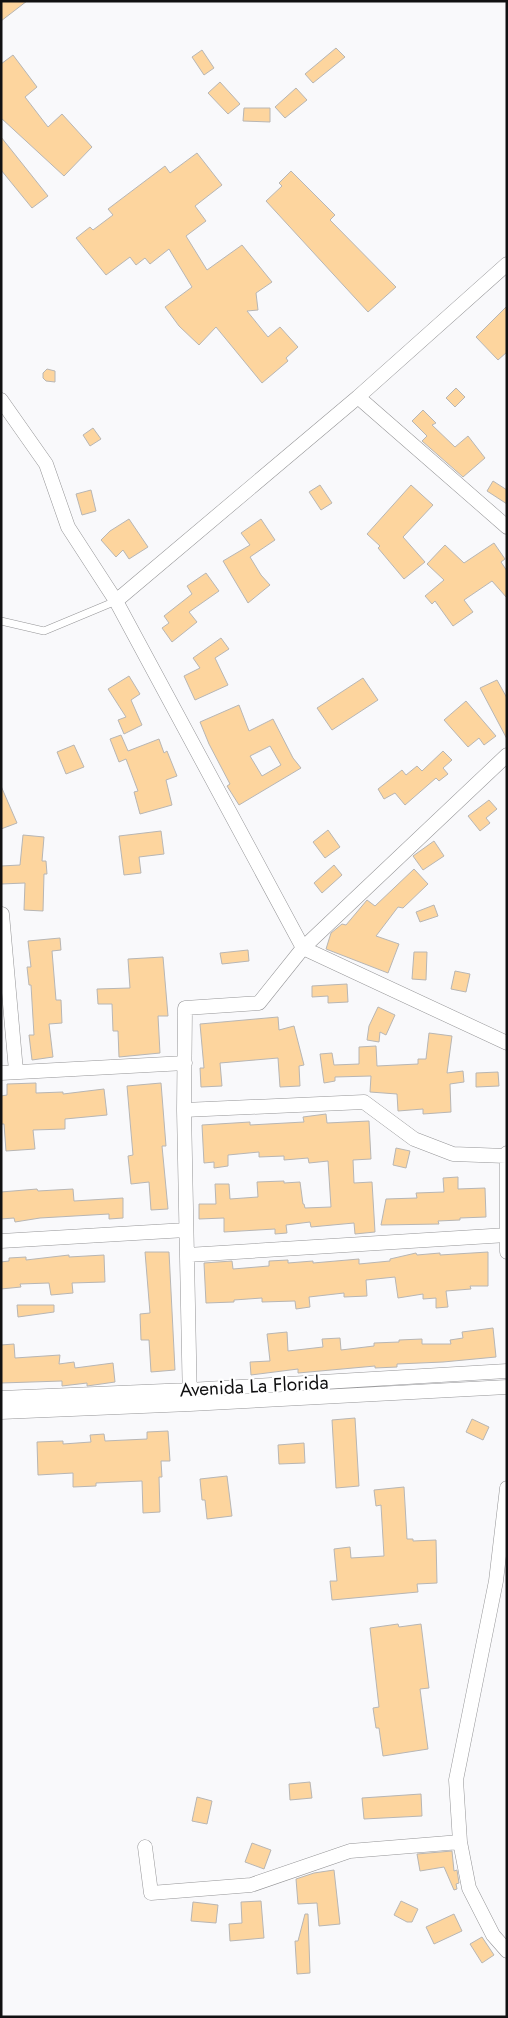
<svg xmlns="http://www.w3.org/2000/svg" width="508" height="2018" viewBox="0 0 508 2018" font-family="Jost,sans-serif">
<rect width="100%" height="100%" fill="#f9f9fb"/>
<path fill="#fdd59e" stroke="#b8b6b4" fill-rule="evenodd" d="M1,1H27L1,21Z
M336,48L345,57L313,83L305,74Z
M202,50L214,68L204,75L192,57Z
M13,55L37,87L25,97L48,127L62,114L92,147L64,176L1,118V64Z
M220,82L240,104L228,114L208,93Z
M296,88L307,100L285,118L275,107Z
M244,108H270V122L243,121Z
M1,137L48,196L32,208L1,170Z
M197,153L222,185L195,206L206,221L186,236L207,270L242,245L272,282L256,293L258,310L247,311L268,337L280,327L298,347L286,358L288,361L262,383L216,327L199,345L179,326L165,307L192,287L169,249L150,264L145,258L136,265L130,257L106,275L76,238L90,227L93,230L113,215L108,209L165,166L170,173Z
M291,171L335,215L330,220L396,287L368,312L266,201L282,186L279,183Z
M507,306V352L498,360L476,337Z
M47,369L55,371V382L46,381L43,378V373Z
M456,388L465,397L455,407L446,398Z
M423,410L436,423L432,425L455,447L468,436L485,458L463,477L422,441L427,436L412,421Z
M93,428L101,439L90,446L83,435Z
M493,481L507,490V504L487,491Z
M320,485L332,503L321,510L309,492Z
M411,485L433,505L403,537L425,562L404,579L378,548L380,546L367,534Z
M91,490L96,511L82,515L76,494Z
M129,519L148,547L129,559L123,550L116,557L101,540L110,531Z
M261,519L275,540L250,557L261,575L270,585L248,603L223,561L250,545L241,533Z
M494,543L505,559L501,562L507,571V598L492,581L464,600L473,612L453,626L435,601L432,604L425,596L444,580L427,564L445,545L464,563Z
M206,573L219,591L189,612L197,622L172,642L162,628L169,623L164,616L192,594L187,586Z
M221,638L229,649L215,658L228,685L195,700L184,676L200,668L193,658Z
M129,676L140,694L131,700L142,725L124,734L118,720L126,717L108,689Z
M363,678L378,700L332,730L317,708Z
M497,680L507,698V739L480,688Z
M466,701L496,736L484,745L479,738L468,747L444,720Z
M239,705L249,731L273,719L293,758L301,768L239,805L227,786L230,784L209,744L200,722ZM270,746L281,765L262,776L250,756Z
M121,735L128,751L159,739L164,753L167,751L177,776L166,780L172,805L140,814L134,792L138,791L126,759L119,762L110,739Z
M74,745L84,767L66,774L57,752Z
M443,751L452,760L443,768L448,774L439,781L436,778L405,805L395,793L384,799L378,789L402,770L406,775L417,766L422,771Z
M1,786L17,823L1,829Z
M489,800L497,809L486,818L490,823L480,831L468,816Z
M328,830L340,847L325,858L313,842Z
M161,831L164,854L139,857L141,873L124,875L119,836Z
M23,835L44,837L42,861H46L47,874H44L43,911L24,910L25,883L1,884V866L20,865Z
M434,841L444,856L423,870L413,856Z
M334,865L342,875L322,893L314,883Z
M414,869L428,884L403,908L398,907L376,936L399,944L388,973L326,949L331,933L342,924L346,925L367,900L375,906Z
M434,905L438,916L420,922L416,912Z
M60,938L61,950L52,951L56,1000H61L62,1023L49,1024L53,1057L32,1060L29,1035H34L31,985H29L27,967H31L28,941Z
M248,950L249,961L222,964L220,953Z
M414,952H427L426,980L412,979Z
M163,957L168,1016H158L160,1053L119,1057L118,1031H113L112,1004H98L97,989L130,988L128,959Z
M455,971L470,974L466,992L451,989Z
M347,984L348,1002L328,1003V996L312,997V986Z
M378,1007L395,1015L386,1035L380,1032L379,1042L367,1040L369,1026Z
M278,1017L279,1030L294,1026L304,1065L299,1066L300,1086L280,1087L278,1058L220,1063L222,1086L201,1087L200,1068H204L200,1024Z
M429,1033L452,1036L447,1073L463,1071L464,1082L450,1084L451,1112L423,1114V1109L398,1111L397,1094L370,1092L371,1076L335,1077V1081L324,1083L320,1054L332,1053L334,1065L359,1064V1047L376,1046L377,1066L418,1064V1059H426Z
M498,1072L499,1086L476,1087V1073Z
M36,1083V1093L63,1092V1094L104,1089L107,1115L65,1119V1129L33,1130L35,1149L6,1151L4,1124H1V1096L7,1095V1084Z
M161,1083L166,1146H162L168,1209L151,1210L149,1182L131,1184L128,1156L133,1155L127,1086Z
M326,1114L327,1123L369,1121L371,1159L353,1160L354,1183L372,1182L375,1232L355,1234L354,1223L311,1227L310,1222L286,1225L287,1233L275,1234V1229L224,1232V1218L199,1219V1204H216L215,1184H229L230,1199L258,1197L257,1182L284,1181V1183L300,1182L303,1204H304L305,1208L331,1207L328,1161L309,1163L308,1158L284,1160V1156L259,1157V1152L228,1155V1166L214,1168V1162L204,1163L202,1125L250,1122V1125L304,1122L303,1117Z
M396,1148L410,1151L406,1168L393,1165Z
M458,1177V1189L485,1188L486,1217L460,1218V1220L438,1221L439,1224L381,1225L386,1199L417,1198L416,1193L444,1192L443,1178Z
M37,1189L38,1191L73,1189L74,1201L123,1198V1218L109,1219V1214L40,1218L15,1222L14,1218L1,1219V1192Z
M145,1252H169L175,1370L151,1372L149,1340H141L140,1314L150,1313Z
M488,1252V1286H470L471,1289L446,1291L448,1307L436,1308V1298L423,1299V1294L398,1298L395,1277L366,1280L367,1296L344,1297V1293L309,1297L310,1307L296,1309L295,1301L262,1302V1298L234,1300V1302L206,1303L204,1263L232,1261L233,1269L269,1266V1261L288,1260V1263L313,1261V1263L359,1259V1264L390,1261V1259L416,1253L417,1255L440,1253V1255Z
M69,1255V1257L104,1255L105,1282L72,1283L73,1293L51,1295L49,1283L20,1284L21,1287L1,1289V1262L9,1261V1258L26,1257V1260Z
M17,1305H54V1312L18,1317Z
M493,1328L496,1357L443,1362L397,1364V1367L375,1368V1366L298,1373V1369L251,1375L250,1362L270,1361L267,1334L287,1332L288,1351L323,1347L322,1339L340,1338L341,1350L374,1346V1343L399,1342V1340L422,1339V1344H451L450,1340L463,1338L462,1332Z
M14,1344L15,1358L60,1355L59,1364L74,1362L75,1368L113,1363L115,1382L87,1386V1383L62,1386V1381L1,1383V1345Z
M355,1418L359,1486L336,1488L332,1420Z
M472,1419L489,1427L483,1440L466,1432Z
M168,1431L170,1461H161L162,1477H159L160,1512L143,1513L142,1481L96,1483V1486L73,1487V1473L38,1475L37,1442L63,1441V1444L91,1442L90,1435L104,1434L105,1441L147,1439V1432Z
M304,1443L305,1463L279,1464L278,1445Z
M227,1476L232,1516L207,1519L205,1500H202L200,1479Z
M404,1487L407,1539H413V1541L436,1540L437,1583L417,1584L418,1592L332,1600L330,1581H337L334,1549L350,1547L351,1558L384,1556L381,1505L376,1506L374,1490Z
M398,1624L399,1627L421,1624L429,1688L420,1689L428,1749L383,1756L379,1728H376L373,1708L379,1707L370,1628Z
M310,1782L312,1798L290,1800L289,1784Z
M421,1794L422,1816L364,1819L362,1798Z
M197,1797L212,1801L207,1824L192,1821Z
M252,1843L271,1850L264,1869L245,1862Z
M452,1851L454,1871L457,1870L459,1883L456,1884L457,1889L454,1890L444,1867L420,1871L417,1854Z
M334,1870L340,1924L319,1926L317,1903L298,1904L296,1879L314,1873Z
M261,1901L264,1938L230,1941L229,1924L242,1923L241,1902Z
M401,1901L418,1909L412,1922H407L394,1915Z
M193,1902L218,1905L216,1923L191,1921Z
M305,1914H308L310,1973L297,1974L295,1941H298Z
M454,1914L462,1931L434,1944L426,1927Z
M482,1937L494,1955L482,1963L470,1944Z"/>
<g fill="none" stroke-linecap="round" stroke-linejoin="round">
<g stroke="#959597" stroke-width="8">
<path id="lane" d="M1,621L44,631L116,601"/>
</g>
<g stroke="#959597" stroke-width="15">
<path id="street" d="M358,397L507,527
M1,400L46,464L68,527L116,601L303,948L507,1043
M116,601L358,397L507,264
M2,914L16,1071
M1,1073L185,1063
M184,1110L364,1102L414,1139L453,1154L506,1156
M507,1153V1252
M1,1241L186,1230
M187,1255L507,1235
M1,1398L189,1390L507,1371
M190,1404L184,1110L185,1008L259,1003L303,948L507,755
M1,1412L190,1404L507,1387
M507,1488L496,1581L456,1780L460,1842L469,1888L493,1935L507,1951
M145,1847L151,1893L251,1885L350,1851L460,1842"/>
</g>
<use href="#lane" stroke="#fff" stroke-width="7"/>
<use href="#street" stroke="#fff" stroke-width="14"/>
</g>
<g text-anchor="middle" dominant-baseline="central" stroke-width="4.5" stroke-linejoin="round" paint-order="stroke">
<g font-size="19" fill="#111112" stroke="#fff">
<text transform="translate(254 1386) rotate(-3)">Avenida La Florida</text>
</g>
</g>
<rect width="508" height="2018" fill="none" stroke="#111112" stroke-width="5"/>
</svg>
